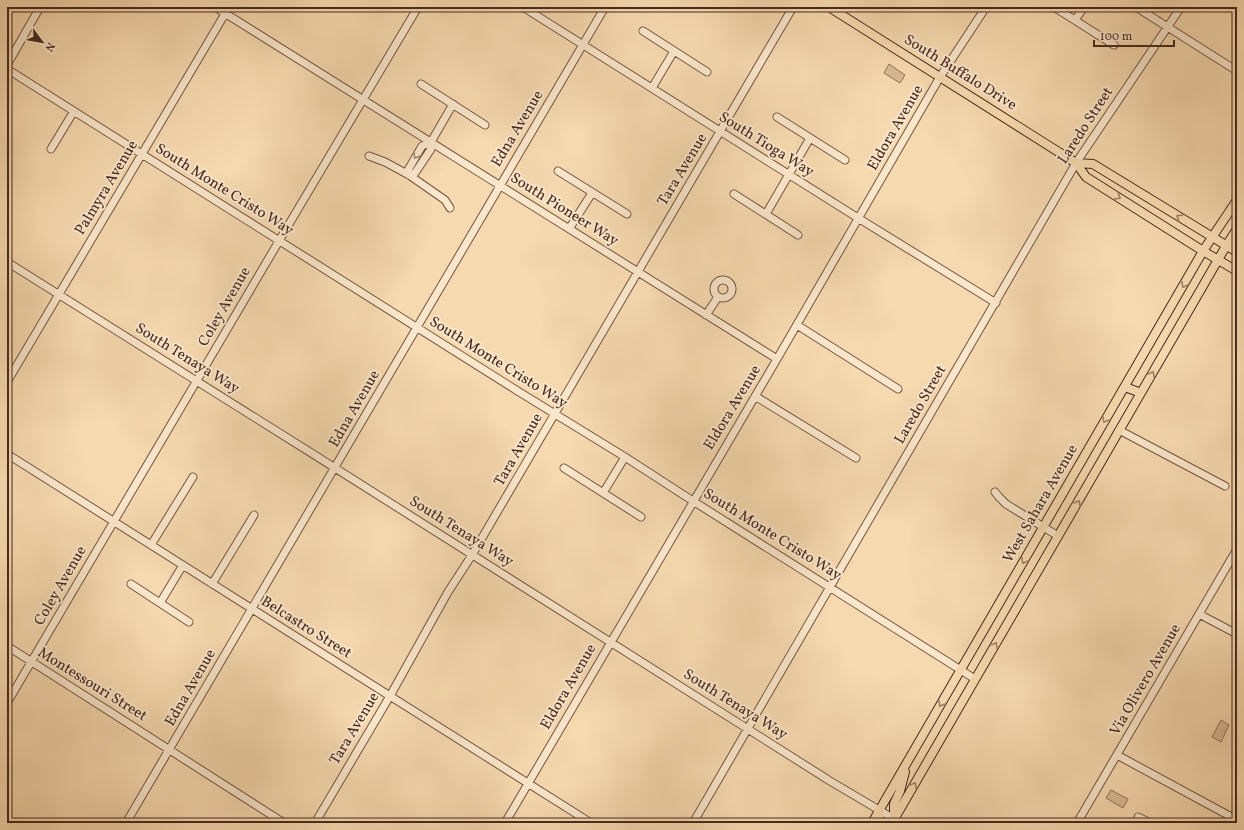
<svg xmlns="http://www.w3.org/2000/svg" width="1244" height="830" viewBox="0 0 1244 830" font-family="Vollkorn,serif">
<rect width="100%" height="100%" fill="#f7d9af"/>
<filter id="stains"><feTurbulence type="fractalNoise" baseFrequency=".005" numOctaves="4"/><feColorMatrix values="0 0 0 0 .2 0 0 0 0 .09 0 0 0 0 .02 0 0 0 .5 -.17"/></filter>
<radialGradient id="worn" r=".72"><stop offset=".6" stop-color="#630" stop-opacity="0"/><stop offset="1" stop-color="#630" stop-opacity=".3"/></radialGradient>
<path fill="#d9bb96" stroke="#90725a" d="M889,64L905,75L900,83L884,73Z
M1221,720L1229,725L1221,742L1212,737Z
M1111,790L1128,799L1123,808L1106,798Z"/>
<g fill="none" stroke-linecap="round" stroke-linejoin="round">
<g stroke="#725542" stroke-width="9">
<path id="minor" d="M215,7L777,359
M523,7L858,218L996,303
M1054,7L1114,45
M1136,7L1237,71
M1075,20L1084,7
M643,31L707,72
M7,65L40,7
M7,69L516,390L625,457L693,501L975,679
M421,84L485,125
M652,88L674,51
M777,117L845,160
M431,142L422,146L408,170L409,175L415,173L431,149V142L453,104
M51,149L74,111
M369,156L385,162L409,175L445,200L450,208
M558,171L627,214
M734,194L798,235
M766,214L810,138
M569,229L592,193
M7,262C282,434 556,607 830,781L901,823
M714 289a9 9 0 1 1 18 0a9 9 0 1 1-18 0Z
M706,315L718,297
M797,325L898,389
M7,382L229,7
M755,396L856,458
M1119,430L1225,486
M7,454L591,823
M564,468L641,517
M995,492L999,497L1006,504L1058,536
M603,493L625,457
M151,545L193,477
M131,584L189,622
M212,584L254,515
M160,603L183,565
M1199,614L1237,634
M7,646L284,823
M7,703L279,241L418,7
M1117,755L1237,820
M1138,817L1150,823
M126,823L605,7
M315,823L390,696L448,592L472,555L793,7
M505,823L777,359L940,77L986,7
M693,823L1076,163L1181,7
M1077,823L1237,549"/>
</g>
<g stroke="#46291e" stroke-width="10">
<path id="major" d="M829,7L1076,163L1086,177L1203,251L1237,271
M1076,163L1093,164L1237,252
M1125,387L1141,393
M879,811L880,823
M894,818V804L900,791L905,772
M872,823L1203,251L1237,200
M892,823L1226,246L1237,229"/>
</g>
<use href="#minor" stroke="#fae6cb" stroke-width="7"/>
<use href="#major" stroke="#f7d9af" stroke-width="8"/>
</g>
<defs><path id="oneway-chevron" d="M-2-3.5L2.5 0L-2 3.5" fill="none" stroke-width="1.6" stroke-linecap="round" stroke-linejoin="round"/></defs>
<use stroke="#a08874" href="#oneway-chevron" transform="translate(416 156) rotate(120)"/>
<g stroke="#9e8166">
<use href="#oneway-chevron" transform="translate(1118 197) rotate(32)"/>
<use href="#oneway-chevron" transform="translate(1179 217) rotate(-148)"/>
<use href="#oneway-chevron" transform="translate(1184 285) rotate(120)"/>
<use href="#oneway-chevron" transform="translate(1152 374) rotate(-60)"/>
<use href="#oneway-chevron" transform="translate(1105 420) rotate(120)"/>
<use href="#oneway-chevron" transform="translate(1078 503) rotate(-60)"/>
<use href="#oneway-chevron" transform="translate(1024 561) rotate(120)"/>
<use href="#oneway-chevron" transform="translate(995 645) rotate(-60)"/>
<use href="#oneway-chevron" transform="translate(941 704) rotate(120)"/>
<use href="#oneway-chevron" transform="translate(914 785) rotate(-60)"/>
</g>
<g text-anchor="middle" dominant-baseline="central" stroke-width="4" stroke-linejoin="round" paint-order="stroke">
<g font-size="15" fill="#46291e" stroke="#fae6cb">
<text transform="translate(960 73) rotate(32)">South Buffalo Drive</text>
<text transform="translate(1086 126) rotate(-57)">Laredo Street</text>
<text transform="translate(896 128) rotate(-60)">Eldora Avenue</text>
<text transform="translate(518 129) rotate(-59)">Edna Avenue</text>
<text transform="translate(766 145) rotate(32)">South Tioga Way</text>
<text transform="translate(683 170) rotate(-59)">Tara Avenue</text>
<text transform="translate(107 188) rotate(-59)">Palmyra Avenue</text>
<text transform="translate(224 190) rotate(32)">South Monte Cristo Way</text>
<text transform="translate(564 210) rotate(32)">South Pioneer Way</text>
<text transform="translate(225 307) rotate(-60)">Coley Avenue</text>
<text transform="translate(187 359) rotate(32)">South Tenaya Way</text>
<text transform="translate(498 363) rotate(32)">South Monte Cristo Way</text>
<text transform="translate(921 405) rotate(-60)">Laredo Street</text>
<text transform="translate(733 408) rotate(-59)">Eldora Avenue</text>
<text transform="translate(355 409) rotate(-60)">Edna Avenue</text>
<text transform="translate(519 450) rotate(-60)">Tara Avenue</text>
<text transform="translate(1041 504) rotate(-60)">West Sahara Avenue</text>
<text transform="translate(461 532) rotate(32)">South Tenaya Way</text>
<text transform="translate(772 535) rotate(32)">South Monte Cristo Way</text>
<text transform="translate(61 586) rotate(-60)">Coley Avenue</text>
<text transform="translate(306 628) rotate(32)">Belcastro Street</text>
<text transform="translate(1146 680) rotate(-60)">Via Olivero Avenue</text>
<text transform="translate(92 685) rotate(32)">Montessouri Street</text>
<text transform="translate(569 687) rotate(-60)">Eldora Avenue</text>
<text transform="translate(191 688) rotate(-60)">Edna Avenue</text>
<text transform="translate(735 705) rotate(32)">South Tenaya Way</text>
<text transform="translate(355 729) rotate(-59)">Tara Avenue</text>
</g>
</g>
<rect width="1244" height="830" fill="none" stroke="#f7d9af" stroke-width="24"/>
<rect x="8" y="8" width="1228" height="814" fill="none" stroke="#46291e" stroke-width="2"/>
<rect x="12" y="12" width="1220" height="806" fill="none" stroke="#46291e"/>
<g transform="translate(42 42) rotate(122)" stroke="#fae6cb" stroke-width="3" paint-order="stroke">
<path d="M0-3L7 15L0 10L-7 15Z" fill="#46291e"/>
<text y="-6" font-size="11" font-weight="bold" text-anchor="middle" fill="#46291e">N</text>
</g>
<path d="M1094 40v6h80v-6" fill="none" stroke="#46291e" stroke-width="2"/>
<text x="1100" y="40" font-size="12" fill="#46291e" stroke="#fae6cb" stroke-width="3" paint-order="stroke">100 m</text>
<rect width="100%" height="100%" filter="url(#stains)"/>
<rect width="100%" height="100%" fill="url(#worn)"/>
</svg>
